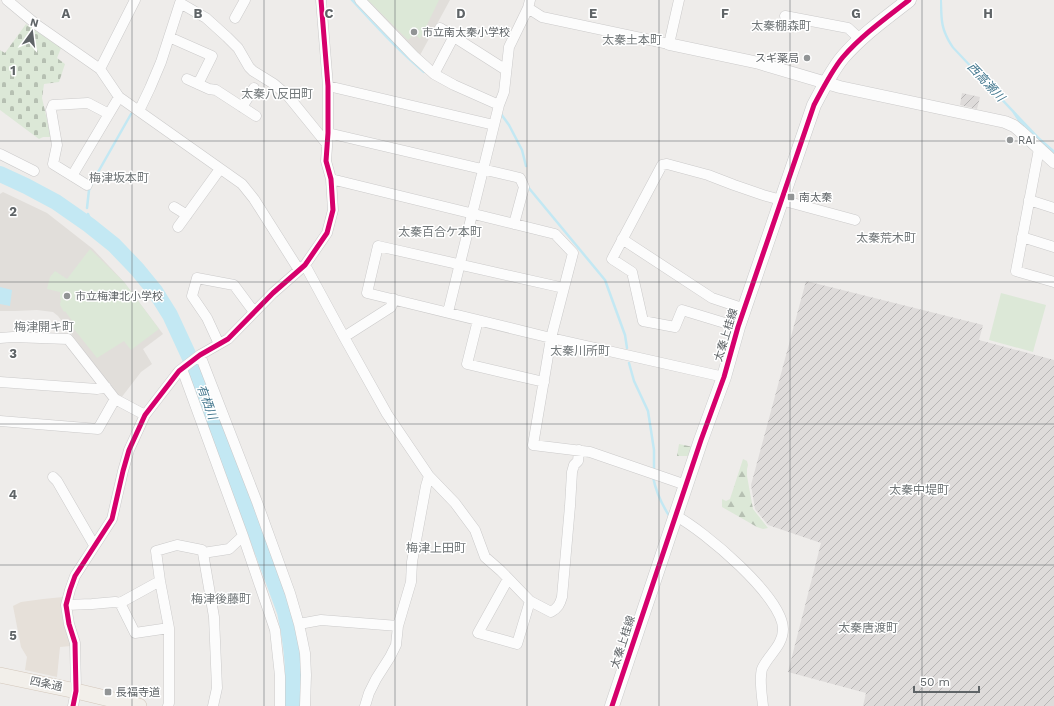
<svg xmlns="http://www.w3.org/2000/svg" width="1054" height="706" viewBox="0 0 1054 706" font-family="'Work Sans','Noto Sans JP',sans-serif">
<defs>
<pattern id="industrial-furrows" width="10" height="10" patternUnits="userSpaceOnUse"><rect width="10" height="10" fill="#dedbda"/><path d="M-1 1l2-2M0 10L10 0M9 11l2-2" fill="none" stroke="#b7b5b5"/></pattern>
<pattern id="forest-firs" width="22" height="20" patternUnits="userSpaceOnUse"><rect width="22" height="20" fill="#dce8d7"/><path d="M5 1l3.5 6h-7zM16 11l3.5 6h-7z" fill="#b6c0b2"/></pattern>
<pattern id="cemetery-stones" width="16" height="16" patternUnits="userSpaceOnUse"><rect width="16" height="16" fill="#dce8d7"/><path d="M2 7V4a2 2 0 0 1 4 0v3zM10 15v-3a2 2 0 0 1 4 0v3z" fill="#b6c0b2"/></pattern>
</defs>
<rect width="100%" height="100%" fill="#eeecea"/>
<path fill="#e6e0d9" d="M63,597V615L71,646L60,647L57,677L25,670L27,657L21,647L13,606L21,602L43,599Z"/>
<path fill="url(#industrial-furrows)" d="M962,93L980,97L977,109L960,105Z
M806,281L983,325L979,340L1054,360V706H863L866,693L788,672L821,543L768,525L755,509L751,485Z"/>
<path fill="#e1deda" d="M364,0H450L419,57Z
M3,192L47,213L93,249L124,282L163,334L143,349L152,364L141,372L121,398H119L58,316L53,312L37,310L15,311H0V194Z"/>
<path fill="url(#forest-firs)" d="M679,444L693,447L691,456H677Z
M743,459L747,461L748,465L747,469V476L753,509L768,528L763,529L757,527L722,507V499L726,501L730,499Z"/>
<path fill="url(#cemetery-stones)" d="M26,24L61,48L57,58L65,64L59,82L44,84L42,98L51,137H43L39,139L0,110V50L5,53Z"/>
<path fill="#dce8d7" d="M368,0H439L420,39L415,34L408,40Z
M90,249L124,282L159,329L131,350L124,341L97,358L70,324L73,322L65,311L64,312L60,305L61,299L60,298V292L47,289L50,277L55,271L67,279Z
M1001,293L1046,305L1033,352L989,340Z"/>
<path fill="#c3e8f3" d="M940,0H942C943,22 942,28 954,47L1039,137L1054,150V156L1018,121L1012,112L952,48C940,30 940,21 940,0Z
M0,287L12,290L10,306L0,304Z"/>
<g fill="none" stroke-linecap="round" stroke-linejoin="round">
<path stroke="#c3e8f3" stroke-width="2.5" d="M352,0C375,25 398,50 424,72
M501,114L509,125L522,150L526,166
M528,187L605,280L625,335L627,348
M87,208L89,190L93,181L131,114
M88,214L94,228
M629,363L634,381L648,411L654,450V471
M653,477C656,492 662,505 670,517"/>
<path stroke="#c3e8f3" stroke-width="16" d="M0,174L26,186L56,202L89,225L114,245L137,269L155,291L170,315L195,369L285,612C292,645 295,672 292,706"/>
<g stroke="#cbcaca" stroke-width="11">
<path id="minor" d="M7,0L37,25L100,69L119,97L242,184L254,199L299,270
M360,0L414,56L434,74L454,85L499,105
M528,8L542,17L669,44L679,0
M785,16L848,28L860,39
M235,18L245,0
M440,28L506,70
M169,37L212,56L198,84
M100,69L135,0
M434,74L454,36
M187,79L209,89L216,90L256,116
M328,86L494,125
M242,107L254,88
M139,111L150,88L161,62L180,3L206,18L227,37L238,48L249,67L253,71L274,84L288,96L327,144
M328,133L520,178L524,187L514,224
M1039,149L1016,271L1054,282
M0,154L34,171
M72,176L119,97
M331,179L555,234L573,253L551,338L533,445L590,452L686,485
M87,185L53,164L57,145L51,110L53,105L88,103L109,114
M1029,200L1054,208
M174,207L187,215
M178,227L220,169
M1022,237L1054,247
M622,239L712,298L745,309
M305,265L344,337L387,414L429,476L455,503L475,530L485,557L501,571L530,601L551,612C558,608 560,604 562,597L570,506L572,472L574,465L578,461L579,450
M564,288L378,246L367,293L551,338L724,377
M448,312L499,105L504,92L509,47L528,8L530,0
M478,320L467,364L544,382
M738,327L682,310L675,327L643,321L632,272L612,259L662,165L667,164L708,175L734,185L763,195L855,220
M344,337L391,307L394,299
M0,338L13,337L68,339L115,399L145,415
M219,344L207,318L192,296L197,278L234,285L254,312
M200,355L257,502L290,593L299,624L305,653L306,675L305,706
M182,369L243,536L275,630L280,676V706
M0,382L97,389L106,387
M0,421L98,429L115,399
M53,477L57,481L94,545
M676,516C703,530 783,597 783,629C783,646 768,655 762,669C759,679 762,696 763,706
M203,553L229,549L243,536
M508,579L478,633L517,644L530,601
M120,603L135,633L169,628
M66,605L92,604L115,602L120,603L160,581
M299,624L321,620L398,626
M73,706L76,691L75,643L69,624L66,605L70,590L75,576L112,519L123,471L129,450L145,415L179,371L200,355L228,339L273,293L305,265L327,233L333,210L331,179L326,161L328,133V86L321,0
M168,706L169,703V628L160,581L156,551L177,545L202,550L203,553L214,617L217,688L213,706
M365,706L369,693L376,679L390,657L396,645L398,626L411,582L412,562L426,486L429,476"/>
</g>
<g stroke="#cbcaca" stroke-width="13">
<path id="tertiary" d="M669,44L759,63L840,87L1005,122L1014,126L1020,131L1054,162"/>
</g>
<g stroke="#cacaca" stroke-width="15">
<path id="secondary" d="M612,706L701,440L724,377L738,327L814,105C822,90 832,70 843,57C862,35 886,18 909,0"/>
</g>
<g stroke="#d3c7bb" stroke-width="16">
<path id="primary" d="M0,675L76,691L139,706"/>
</g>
<use href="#minor" stroke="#fcfcfc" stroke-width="10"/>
<use href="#tertiary" stroke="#fcfcfc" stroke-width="12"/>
<use href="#secondary" stroke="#fcfcfc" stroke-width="14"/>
<use href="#primary" stroke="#f2efea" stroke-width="15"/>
<g stroke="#fff" stroke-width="8">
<path id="cycleway" d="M73,706L76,691L75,643L69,624L66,605L70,590L75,576L112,519L123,471L129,450L145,415L179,371L200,355L228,339L273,293L305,265L327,233L333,210L331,179L326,161L328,133V86L321,0
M612,706L701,440L724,377L738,327L814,105C822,90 832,70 843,57C862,35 886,18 909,0"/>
</g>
<use href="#cycleway" stroke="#d6006c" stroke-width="5"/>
</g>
<path fill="none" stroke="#5f6467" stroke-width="1" stroke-opacity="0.55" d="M132,0V706M264,0V706M395,0V706M527,0V706M659,0V706M790,0V706M922,0V706M0,141H1054M0,282H1054M0,424H1054M0,565H1054"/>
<g fill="#919495" stroke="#fff" stroke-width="1.5">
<circle cx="414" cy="32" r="4"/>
<circle cx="807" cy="58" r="4"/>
<circle cx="1010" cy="140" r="4"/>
<rect x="787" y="193" width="8" height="8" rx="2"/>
<circle cx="67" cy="296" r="4"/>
<rect x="104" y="688" width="8" height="8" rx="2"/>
</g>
<g text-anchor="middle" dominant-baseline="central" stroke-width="3" stroke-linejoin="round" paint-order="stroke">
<g font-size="11" fill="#5f6467" stroke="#fff" text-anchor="start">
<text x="422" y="32">市立南太秦小学校</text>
<text x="799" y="58" text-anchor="end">スギ薬局</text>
<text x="1018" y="140">RAI</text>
<text x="799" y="197">南太秦</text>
<text x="75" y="296">市立梅津北小学校</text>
<text x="116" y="692">長福寺道</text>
</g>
<g font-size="11" fill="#5f6467" stroke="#fff">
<text transform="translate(726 335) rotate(-73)">太秦上桂線</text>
<text transform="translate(623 642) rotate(-72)">太秦上桂線</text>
<text transform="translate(46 684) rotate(12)">四条通</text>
</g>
<g font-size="12" fill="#707678" stroke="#fff">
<text x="781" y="26">太秦棚森町</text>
<text x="632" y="40">太秦土本町</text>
<text x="277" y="94">太秦八反田町</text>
<text x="119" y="178">梅津坂本町</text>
<text x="440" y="232">太秦百合ケ本町</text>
<text x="886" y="238">太秦荒木町</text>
<text x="44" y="327">梅津開キ町</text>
<text x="580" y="351">太秦川所町</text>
<text x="919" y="490">太秦中堤町</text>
<text x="436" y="548">梅津上田町</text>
<text x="221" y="599">梅津後藤町</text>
<text x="868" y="628">太秦唐渡町</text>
</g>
<g font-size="12" font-style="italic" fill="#44788f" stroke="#fff">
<text transform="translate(986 82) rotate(47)">西高瀬川</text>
<text transform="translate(207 402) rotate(70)">有栖川</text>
</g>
</g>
<g font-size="13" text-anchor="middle" font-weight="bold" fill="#5f6467" stroke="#fff" stroke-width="3" stroke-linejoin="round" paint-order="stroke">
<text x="66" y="18">A</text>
<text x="198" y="18">B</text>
<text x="329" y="18">C</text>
<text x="461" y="18">D</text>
<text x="593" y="18">E</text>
<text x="725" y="18">F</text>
<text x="856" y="18">G</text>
<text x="988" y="18">H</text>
<text x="13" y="75">1</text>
<text x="13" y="216">2</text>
<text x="13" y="358">3</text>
<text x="13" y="499">4</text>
<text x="13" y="640">5</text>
</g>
<g transform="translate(32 32) rotate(14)" stroke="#ffffff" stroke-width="3" paint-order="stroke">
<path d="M0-3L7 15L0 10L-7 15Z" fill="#5f6467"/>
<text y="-6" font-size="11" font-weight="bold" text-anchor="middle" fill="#5f6467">N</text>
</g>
<path d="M914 686v6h65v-6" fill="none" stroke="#5f6467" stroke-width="2"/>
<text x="920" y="686" font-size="12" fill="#5f6467" stroke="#ffffff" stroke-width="3" paint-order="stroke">50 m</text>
</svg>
